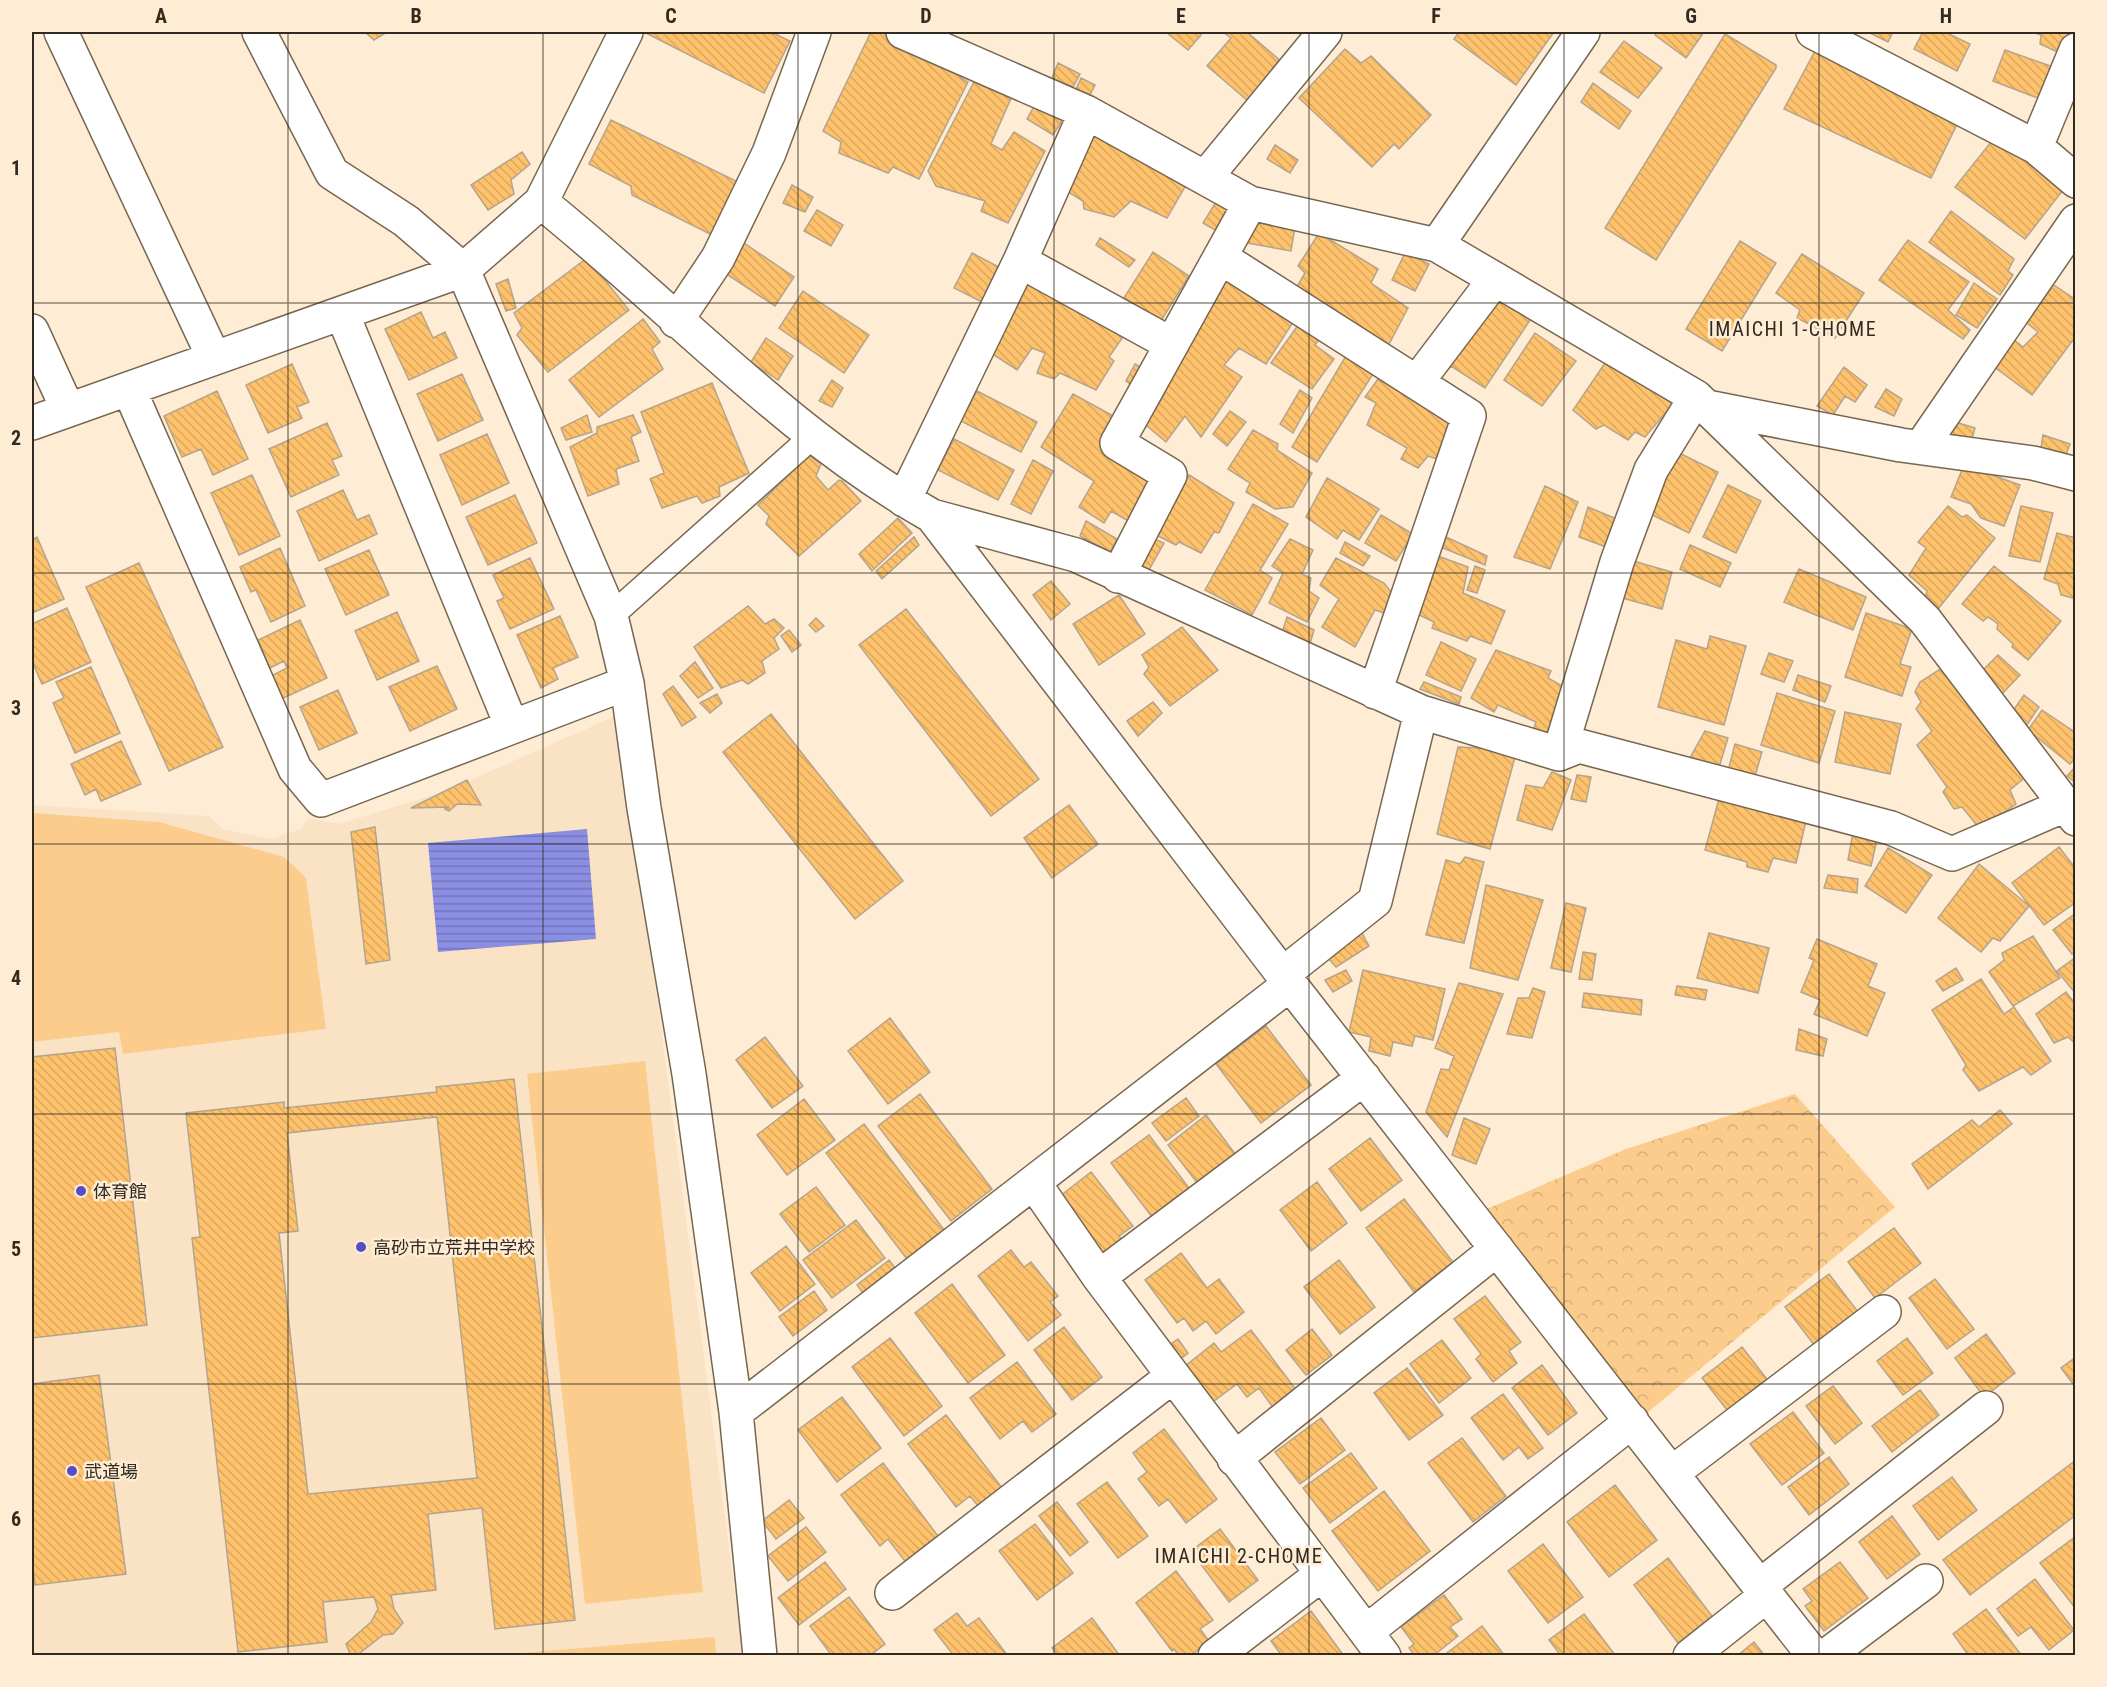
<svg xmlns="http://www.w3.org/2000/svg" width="2107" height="1687" viewBox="0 0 2107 1687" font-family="'Roboto Condensed','Noto Sans JP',sans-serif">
<defs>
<pattern id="park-crowns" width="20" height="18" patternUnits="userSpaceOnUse" patternTransform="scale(1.5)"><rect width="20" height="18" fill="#fccc8c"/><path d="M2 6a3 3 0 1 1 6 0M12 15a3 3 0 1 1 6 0" fill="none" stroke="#d8af78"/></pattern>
<pattern id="water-rules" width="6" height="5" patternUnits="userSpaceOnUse" patternTransform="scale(1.5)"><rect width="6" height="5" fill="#8b8fe4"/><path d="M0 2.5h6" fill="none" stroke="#7275b8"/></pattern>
<pattern id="building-back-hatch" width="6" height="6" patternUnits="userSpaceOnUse" patternTransform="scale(1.5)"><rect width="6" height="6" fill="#ffc26c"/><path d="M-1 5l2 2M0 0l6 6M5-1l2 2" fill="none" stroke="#dba75d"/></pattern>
</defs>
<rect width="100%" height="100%" fill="#feecd4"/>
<path fill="#fae3c4" d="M620,714L743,1655H32V805L209,816L223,829L271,839L301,829L308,818L339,824L446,791Z"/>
<path fill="#fccc8c" d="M32,813L159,822L284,857L306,878L326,1029L123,1054L119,1032L32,1042Z
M645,1061L703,1592L585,1604L527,1074Z
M715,1637L716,1655H497Z"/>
<path fill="url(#park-crowns)" d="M1795,1094L1895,1207L1647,1413L1487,1209L1626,1149Z"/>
<path fill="url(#water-rules)" d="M587,829L596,939L438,952L428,843Z"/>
<path fill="url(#building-back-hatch)" stroke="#b5a48d" stroke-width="1.5" fill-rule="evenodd" d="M365,32H387L374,40Z
M644,32H771L790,41L764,93Z
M871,32H881L961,70V78L968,82L919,179L893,167L888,173L839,153L841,142L823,131Z
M1166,32H1198L1201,35L1188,50Z
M1223,32H1247L1282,62L1248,101L1207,66L1231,38Z
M1459,32H1554L1516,85L1454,39Z
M1657,32H1704L1686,58L1655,35Z
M1868,32H1893L1888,42Z
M1923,32H1945L1970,44L1957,71L1914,49Z
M2032,32H2069L2060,53L2040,44L2041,35Z
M1725,34L1776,65V68L1656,260L1605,228Z
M1624,41L1662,68L1638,98L1600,72Z
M1345,49L1361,63L1371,56L1431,115L1399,149L1394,144L1372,167L1299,98Z
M2005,50L2056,68L2043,100L1993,81Z
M1815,51L1959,120L1931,178L1784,109Z
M1058,63L1080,74L1073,87L1052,78Z
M977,76L1012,96L991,144L1002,150L1014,132L1045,151L1008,223L981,211L985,201L936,186L928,171Z
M1081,78L1095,85L1090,95L1076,89Z
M1593,83L1631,111L1619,129L1581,102Z
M1037,101L1065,116L1053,135L1027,119Z
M611,120L738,182L712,235L632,195L631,186L589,164Z
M1093,129L1186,185L1167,218L1131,201L1114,217L1084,209L1083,201L1065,190Z
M1999,132L2067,185L2025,239L1955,187Z
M1275,145L1298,160L1290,173L1267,159Z
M522,152L530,164L511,180L514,194L488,210L471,185Z
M792,185L813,197L805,212L783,203Z
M1216,202L1232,210L1220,233L1203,223Z
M817,210L843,225L831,246L804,231Z
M1951,211L2014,259L2008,271L2013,275L2000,295L1929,242Z
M1249,215L1295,226L1291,251L1236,241Z
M1319,233L1378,269L1371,283L1408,308L1387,348L1295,290L1305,273L1298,266Z
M1100,238L1135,260L1129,267L1096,245Z
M1908,240L1969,282L1948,310L1970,330L1963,339L1879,280Z
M1740,241L1776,263L1722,351L1686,329Z
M744,243L794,277L775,306L725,273Z
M1153,252L1189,276L1159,324L1122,301Z
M972,253L999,267L982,302L954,288Z
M1405,253L1429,264L1415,291L1392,280Z
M1802,254L1864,293L1835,338L1797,318L1800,310L1776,293Z
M587,258L629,310L548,372L517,335L522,328L514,313Z
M1229,274L1297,316L1266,364L1239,348L1224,365L1242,377L1201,437L1185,416L1166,442L1146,425L1165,393L1161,390Z
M1027,275L1127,331L1109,357L1114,361L1096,390L1060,373L1054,379L1037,373L1045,353L1032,348L1017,370L988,351Z
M508,279L516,308L506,311L496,284Z
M2048,281L2076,300V336L2032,395L1989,363L2008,335L2023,347L2038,332L2021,318Z
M1974,283L1997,299L1977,328L1956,315Z
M803,291L869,335L844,373L779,328Z
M1491,293L1532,317L1485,388L1451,366L1439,380Z
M421,312L433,338L445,332L457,358L409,380L385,329Z
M643,319L660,342L652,349L663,369L599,417L569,380Z
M1301,321L1320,338L1315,345L1334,359L1312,389L1271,363Z
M1535,333L1576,361L1542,406L1504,380Z
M766,338L793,356L778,380L751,362Z
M1350,349L1378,366L1317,462L1292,447Z
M1607,360L1673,404L1645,437L1635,432L1628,440L1604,425L1596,429L1573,410Z
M292,364L309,402L297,407L302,418L268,433L246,385Z
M1135,364L1147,371L1136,388L1126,381Z
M1844,367L1867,385L1855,402L1845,396L1833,415L1817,406Z
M462,374L483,420L438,441L417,394Z
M1398,378L1457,414L1440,460L1428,456L1418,468L1401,459L1407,448L1367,425L1376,403L1365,397L1378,379L1392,387Z
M832,380L843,388L832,407L819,401Z
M712,383L749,473L719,487L720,496L702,503L697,496L662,508L650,479L664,473L641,412Z
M1886,389L1902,399L1894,416L1875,407Z
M1300,390L1312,398L1293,433L1280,424Z
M217,391L248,459L213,475L201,449L182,457L164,416Z
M977,391L1037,422L1021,452L961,421Z
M1073,394L1117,418L1101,445L1157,480L1132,523L1111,511L1104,523L1079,507L1094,481L1041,447Z
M1230,411L1246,422L1227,446L1213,434Z
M587,415L592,432L566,440L561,428Z
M633,415L641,432L631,437L639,461L616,469L619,484L588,496L570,447L597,433V427Z
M1952,421L1975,428L1971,442L1948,437Z
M327,423L342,456L332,460L339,475L291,497L269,449Z
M1253,430L1278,444L1277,450L1312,473L1293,507L1275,509L1246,492L1250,483L1228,469Z
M487,434L509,483L462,505L440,455Z
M2043,435L2070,444L2065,457L2041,448Z
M954,439L1014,470L998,500L938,470Z
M1673,450L1718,472L1689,533L1644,511Z
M809,455L821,464L816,476L828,490L839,480L842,481L861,501L799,556L766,524L769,516L758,505Z
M1033,460L1053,471L1031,514L1011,504Z
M1964,465L2020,485L2004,526L1981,518L1971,504L1951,497Z
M252,475L280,536L239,555L211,493Z
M1189,475L1234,503L1219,533L1214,532L1201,553L1179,542L1176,545L1152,533Z
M1327,478L1379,509L1359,540L1343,530L1337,539L1306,517Z
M1728,485L1761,501L1736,553L1703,537Z
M1545,486L1578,502L1550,569L1514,557Z
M343,490L357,520L369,515L377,534L319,561L297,511Z
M515,495L537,543L488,565L466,517Z
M1253,504L1288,524L1260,570L1272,578L1252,615L1205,590Z
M1948,506L1962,517L1967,515L1995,538L1938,609L1925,600L1927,591L1909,575L1926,548L1918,542Z
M2021,506L2053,513L2040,562L2009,556Z
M1588,507L1619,520L1609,548L1579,537Z
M1381,515L1413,534L1396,561L1365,543Z
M898,518L912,533L872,571L859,554Z
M1086,521L1117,539L1110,552L1080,536Z
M2057,533L2076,538V589L2073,598L2061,595L2058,584L2044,579Z
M37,537L64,599L32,613V540Z
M914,537L919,545L882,579L876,571Z
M1446,537L1487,556L1485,565L1443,548Z
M1152,538L1164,543L1149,570L1138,563Z
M1290,539L1313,550L1302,574L1311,578L1309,591L1319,598L1307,622L1269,603L1283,573L1272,566Z
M1345,542L1370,556L1363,566L1340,553Z
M1690,545L1731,563L1720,587L1680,569Z
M280,548L305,606L271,622L256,590L251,592L240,567Z
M369,550L389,595L346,615L325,569Z
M1438,556L1468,567L1463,593L1505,611L1491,644L1470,636L1467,641L1432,628L1434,622L1413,612Z
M530,558L554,609L510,629L497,601L504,598L493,575Z
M1336,558L1384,583L1396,598L1388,614L1375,610L1355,647L1322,627L1339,599L1320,585Z
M1626,559L1672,572L1662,609L1615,596Z
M139,563L223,747L169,771L86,587Z
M1475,566L1485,570L1477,593L1467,590Z
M1994,566L2061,621L2028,660L2012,647L2013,644L1997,629L1998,624L1988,617L1983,621L1962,604Z
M1799,569L1866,597L1853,630L1784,602Z
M1051,581L1070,604L1051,620L1033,595Z
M1119,595L1145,634L1099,665L1073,624Z
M748,606L765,624L774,619L784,628L774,638L779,649L762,661L765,673L748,684L742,680L721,688L694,647Z
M67,608L91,662L42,684L32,661V624Z
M906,609L1039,779L991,816L859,645Z
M397,612L419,661L377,680L355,631Z
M1866,613L1912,629L1900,664L1911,667L1902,696L1845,677Z
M560,616L578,657L553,668L558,679L541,688L517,635Z
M1287,617L1314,630L1310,644L1282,633Z
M816,618L824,626L816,632L809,625Z
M300,620L327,678L277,701L267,678L287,668L284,661L270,668L258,640Z
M1182,627L1218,670L1170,706L1144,674L1149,667L1142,655Z
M789,630L801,645L792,652L781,636Z
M1710,636L1746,646L1724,725L1658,707L1676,640L1707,649Z
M1441,642L1476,659L1461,691L1426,675Z
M1496,650L1551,671L1548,678L1571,691L1552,734L1533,731L1536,722L1498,705L1494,712L1471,698Z
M1769,653L1793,661L1784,682L1761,674Z
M1998,655L2020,675L2002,694L1980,673Z
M695,662L713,688L698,698L680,676Z
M437,666L457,709L410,731L389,687Z
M1945,666L2027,776L2010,790L2016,804L1980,829L1962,807L1954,809L1943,792L1947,787L1917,745L1932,731L1916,709L1921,702L1915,692L1920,682Z
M91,667L120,733L75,753L53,703L64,698L56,682Z
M1798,675L1831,686L1825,702L1793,690Z
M1424,682L1461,697L1459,704L1420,689Z
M673,686L696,717L682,726L663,694Z
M338,690L357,733L319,750L300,707Z
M1777,693L1835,711L1819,763L1761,745Z
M717,694L722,703L710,713L700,703Z
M2024,695L2039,707L2024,729L2010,715Z
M1153,702L1162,713L1138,736L1127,721Z
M2042,710L2076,733V757L2070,764L2028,730Z
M1845,712L1901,724L1890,774L1835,762Z
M771,714L903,881L855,919L723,752Z
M1705,731L1728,738L1717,774L1687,763Z
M121,741L141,784L101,801L96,789L85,795L71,764Z
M1735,744L1762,752L1753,783L1727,775Z
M1458,747L1501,749L1515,757L1490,849L1437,834Z
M2076,766V783L2067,776Z
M1552,772L1571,780L1552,830L1517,820L1526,785L1543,788Z
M1577,775L1591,777L1586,802L1571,799Z
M467,780L481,805L457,804L449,811L445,809L449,807L411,808Z
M1720,795L1807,817L1796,863L1773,858L1768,872L1747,867V862L1705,850Z
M1069,805L1098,844L1052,878L1024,838Z
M375,827L390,960L366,964L351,832Z
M1853,832L1878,835L1871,866L1848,860Z
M2059,847L2076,869V902L2044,925L2012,883Z
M1888,848L1932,875L1906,913L1865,886Z
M1465,857L1484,862L1464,943L1426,935L1446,860L1460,864Z
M1979,864L2029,906L2000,941L1993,938L1981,952L1938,918Z
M1828,875L1858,879L1857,893L1824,888Z
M1486,885L1543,900L1518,980L1470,968Z
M1566,903L1586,908L1571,972L1551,968Z
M2076,913V952L2072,954L2053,930Z
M1362,933L1369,946L1336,967L1327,957Z
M1709,933L1769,948L1758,993L1697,978Z
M2033,936L2060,978L2013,1006L1989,972L2004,960L2002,953Z
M1817,939L1877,964L1868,986L1885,993L1867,1036L1814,1014L1820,1000L1801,992L1814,960L1809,958Z
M1583,952L1596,954L1592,980L1579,979Z
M2076,957V994L2057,971Z
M1956,968L1963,980L1943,991L1936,981Z
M1346,970L1352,981L1333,992L1325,980Z
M1363,970L1445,989L1433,1040L1415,1036L1412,1046L1393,1042L1390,1056L1369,1051L1371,1037L1349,1032Z
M1981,979L2004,1014L2014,1007L2051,1061L2031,1075L2023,1067L1979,1091L1963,1070L1966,1065L1932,1010Z
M1459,983L1503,994L1447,1137L1426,1112L1441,1069L1449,1070L1454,1056L1435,1048Z
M1677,986L1707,990L1705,1000L1675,995Z
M1533,988L1545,992L1532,1038L1507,1034L1518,998H1529Z
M2066,992L2076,1005V1044L2068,1037L2054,1043L2036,1014Z
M1584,993L1642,1000L1641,1015L1582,1007Z
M890,1018L930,1072L888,1104L848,1051Z
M1266,1026L1311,1085L1261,1123L1216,1064Z
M1799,1029L1827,1039L1823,1056L1796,1050Z
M765,1037L803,1086L772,1108L736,1060Z
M115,1048L147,1325L32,1338V1057Z
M514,1079L575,1620L495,1629L482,1508L428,1514L436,1590L391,1595L394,1609L403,1623L393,1634L383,1635L356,1656H351L346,1644L371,1622L378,1609L374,1597L323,1602L327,1642L238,1652L192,1238L200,1237L186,1113L284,1102V1108L437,1092L436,1087ZM437,1117L477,1478L308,1494L279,1233L298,1231L287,1133Z
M920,1094L992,1189L951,1221L878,1126Z
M1186,1098L1199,1116L1166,1141L1152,1123Z
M804,1099L835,1140L787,1175L757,1135Z
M2000,1110L2012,1124L1928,1189L1912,1164L1972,1120L1979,1127Z
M1206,1115L1236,1155L1198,1184L1168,1145Z
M1464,1118L1490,1129L1476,1164L1452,1155Z
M864,1124L948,1235L910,1263L826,1153Z
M1149,1135L1192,1192L1155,1221L1111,1163Z
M1370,1138L1402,1180L1361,1211L1329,1169Z
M1091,1172L1133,1226L1119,1236L1125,1245L1105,1260L1051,1203Z
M1317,1182L1347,1223L1311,1251L1280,1210Z
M816,1187L845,1225L809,1252L780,1214Z
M1404,1199L1453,1262L1414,1292L1366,1228Z
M856,1220L885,1258L832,1298L803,1260Z
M1894,1228L1921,1263L1875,1298L1848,1262Z
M786,1246L815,1284L780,1311L751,1273Z
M1011,1250L1024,1267L1031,1262L1058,1296L1050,1302L1061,1315L1028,1341L978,1276Z
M1181,1253L1207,1288L1219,1279L1244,1312L1216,1334L1206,1321L1193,1331L1184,1318L1177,1323L1145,1280Z
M889,1260L901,1276L869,1301L857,1285Z
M1339,1260L1375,1307L1340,1334L1304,1287Z
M1829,1274L1862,1317L1818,1350L1785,1307Z
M1935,1279L1974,1329L1947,1349L1909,1298Z
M952,1284L1005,1355L968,1383L915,1313Z
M814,1291L827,1310L793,1336L779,1317Z
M1485,1296L1521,1342L1509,1351L1517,1363L1493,1382L1476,1359L1481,1354L1454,1319Z
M1064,1327L1102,1377L1072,1400L1034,1350Z
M1312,1329L1332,1355L1306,1375L1286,1350Z
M1251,1330L1297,1391L1274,1409L1259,1388L1247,1397L1237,1384L1206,1407L1179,1371L1214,1343L1221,1352Z
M1986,1334L2015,1373L1984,1397L1955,1358Z
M890,1338L942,1406L904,1436L852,1367Z
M1907,1338L1933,1373L1903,1395L1877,1361Z
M1178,1339L1188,1353L1172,1366L1161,1351Z
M1442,1340L1471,1378L1439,1403L1410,1364Z
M1742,1347L1767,1379L1727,1410L1702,1378Z
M2076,1357V1388L2061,1368Z
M1017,1362L1056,1414L1032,1432L1023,1421L1000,1439L970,1398Z
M1542,1365L1577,1413L1548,1435L1512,1388Z
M1407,1368L1443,1415L1409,1440L1374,1393Z
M99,1375L126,1574L35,1585L32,1558V1384Z
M1833,1386L1862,1423L1835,1444L1806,1406Z
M1920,1390L1939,1415L1892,1452L1872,1426Z
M1503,1394L1543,1448L1528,1459L1519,1447L1503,1460L1471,1418Z
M842,1397L881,1448L837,1482L798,1430Z
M1793,1412L1824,1453L1782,1485L1750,1444Z
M946,1415L1006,1493L982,1511L970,1496L956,1507L908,1444Z
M1321,1418L1345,1450L1300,1484L1275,1452Z
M1164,1429L1217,1499L1186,1523L1168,1499L1159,1506L1138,1479L1147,1472L1133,1453Z
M1462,1438L1506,1496L1473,1522L1428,1463Z
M1351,1453L1377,1488L1330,1523L1303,1488Z
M1829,1457L1849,1484L1809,1515L1788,1487Z
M2076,1460V1515L1970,1595L1943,1560Z
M883,1463L941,1540L908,1565L888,1539L880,1546L841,1495Z
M1952,1477L1977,1510L1938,1540L1913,1506Z
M1107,1482L1148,1536L1118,1558L1077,1504Z
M1615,1485L1657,1540L1609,1577L1567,1522Z
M1384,1491L1430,1551L1378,1591L1332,1531Z
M789,1500L804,1518L776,1539L762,1521Z
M1057,1502L1088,1542L1070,1556L1039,1516Z
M1892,1516L1920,1554L1887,1579L1859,1542Z
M1035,1524L1073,1573L1037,1600L999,1551Z
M806,1527L826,1552L788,1581L768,1556Z
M1220,1529L1258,1580L1229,1602L1191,1551Z
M2075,1537L2076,1538V1609L2040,1563Z
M1543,1544L1583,1597L1548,1623L1508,1571Z
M1668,1558L1712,1616L1678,1643L1634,1585Z
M825,1562L846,1589L799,1625L778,1598Z
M1840,1562L1868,1598L1824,1631L1805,1606L1812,1601L1803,1589Z
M1176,1571L1213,1620L1200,1629L1209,1641L1190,1656H1179L1174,1649L1172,1651L1136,1603Z
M2035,1579L2074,1630L2049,1650L2031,1627L2018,1636L1997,1609Z
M1444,1595L1462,1619L1450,1627L1458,1636L1433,1656H1415L1409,1648L1414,1644L1401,1627Z
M849,1597L885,1644L869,1656H832L810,1626Z
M1986,1609L2006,1635L2022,1656H1969L1953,1634Z
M1311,1611L1344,1656H1282L1271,1641Z
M957,1613L967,1626L979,1618L1008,1656H954L934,1630Z
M1584,1614L1615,1655L1614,1656H1561L1549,1640Z
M1092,1618L1120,1656H1058L1052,1648Z
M1482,1626L1505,1656H1443Z
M1754,1642L1765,1656H1737Z"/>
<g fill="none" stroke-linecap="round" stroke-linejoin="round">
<g stroke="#776752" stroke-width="27">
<path id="lane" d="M611,616L813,436"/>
</g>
<g stroke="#776752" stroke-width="36">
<path id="street" d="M61,32L214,358
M259,32L332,173L406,221L463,270L611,616L627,683L644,808L689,1074L736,1412L760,1656
M903,32L1086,112L1250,203L1437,245L1696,397L1925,620L2076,819
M1813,32L2036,147L2076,181
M2036,147L2076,50
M1205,178L1325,32
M541,202C671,306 786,433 932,516L1290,984L1814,1656
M1437,245L1583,32
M1220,257L1469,416L1375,692
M1020,261L1171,344
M342,313L512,727
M676,321L718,258L769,153L814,32
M32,331L68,410
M1417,382L1495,279
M129,389L295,769L321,800L627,683
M1707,407L1901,445L2033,463L2076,474
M32,423L463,270L541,202L626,32
M1921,447L2076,221
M904,500L1020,261L1086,112
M932,516L1076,555L1421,712L1559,754L1579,746L1891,828L1952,854L2065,805
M1118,576L1170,475L1117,443L1250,203
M1559,754L1617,562L1651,470L1696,397
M1283,974L1375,901L1421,712
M1034,1183L1099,1277L1384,1656
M1099,1277L1364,1078
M736,1412L1290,984
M1234,1459L1497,1249
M1672,1473L1884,1312
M1760,1586L1986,1408
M892,1593L1173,1376
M1366,1632L1632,1421
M1215,1656L1322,1574
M1690,1656L1767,1595
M1826,1656L1926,1581"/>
</g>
<use href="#lane" stroke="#fff" stroke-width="24"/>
<use href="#street" stroke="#fff" stroke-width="33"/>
</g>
<path fill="none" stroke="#312a21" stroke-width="1.5" stroke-opacity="0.55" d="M288,32V1656M543,32V1656M798,32V1656M1054,32V1656M1309,32V1656M1564,32V1656M1819,32V1656M32,303H2076M32,573H2076M32,844H2076M32,1114H2076M32,1384H2076"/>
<g fill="#544dc5" stroke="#feecd4" stroke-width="2">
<circle cx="81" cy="1191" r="6"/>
<circle cx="361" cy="1247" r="6"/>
<circle cx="72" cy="1471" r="6"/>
</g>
<g text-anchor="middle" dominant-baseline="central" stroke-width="5" stroke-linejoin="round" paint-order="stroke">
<g font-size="18" fill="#312a21" stroke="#feecd4" text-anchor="start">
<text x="93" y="1191">体育館</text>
<text x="373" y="1247">高砂市立荒井中学校</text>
<text x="84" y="1471">武道場</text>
</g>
<g font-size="20" letter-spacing="1.5" fill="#312a21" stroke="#feecd4">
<text x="1793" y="329">IMAICHI 1-CHOME</text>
<text x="1239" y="1556">IMAICHI 2-CHOME</text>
</g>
</g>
<rect width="2107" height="1687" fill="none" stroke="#feecd4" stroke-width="66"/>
<rect x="33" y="33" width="2041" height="1621" fill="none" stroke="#312a21" stroke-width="2"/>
<g font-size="20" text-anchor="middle" font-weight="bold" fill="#312a21">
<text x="161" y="23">A</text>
<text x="416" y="23">B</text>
<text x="671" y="23">C</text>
<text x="926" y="23">D</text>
<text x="1181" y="23">E</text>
<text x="1436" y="23">F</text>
<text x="1691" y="23">G</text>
<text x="1946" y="23">H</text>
<text x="16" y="175">1</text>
<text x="16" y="445">2</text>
<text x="16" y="715">3</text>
<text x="16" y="985">4</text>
<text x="16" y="1256">5</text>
<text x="16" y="1526">6</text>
</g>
</svg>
